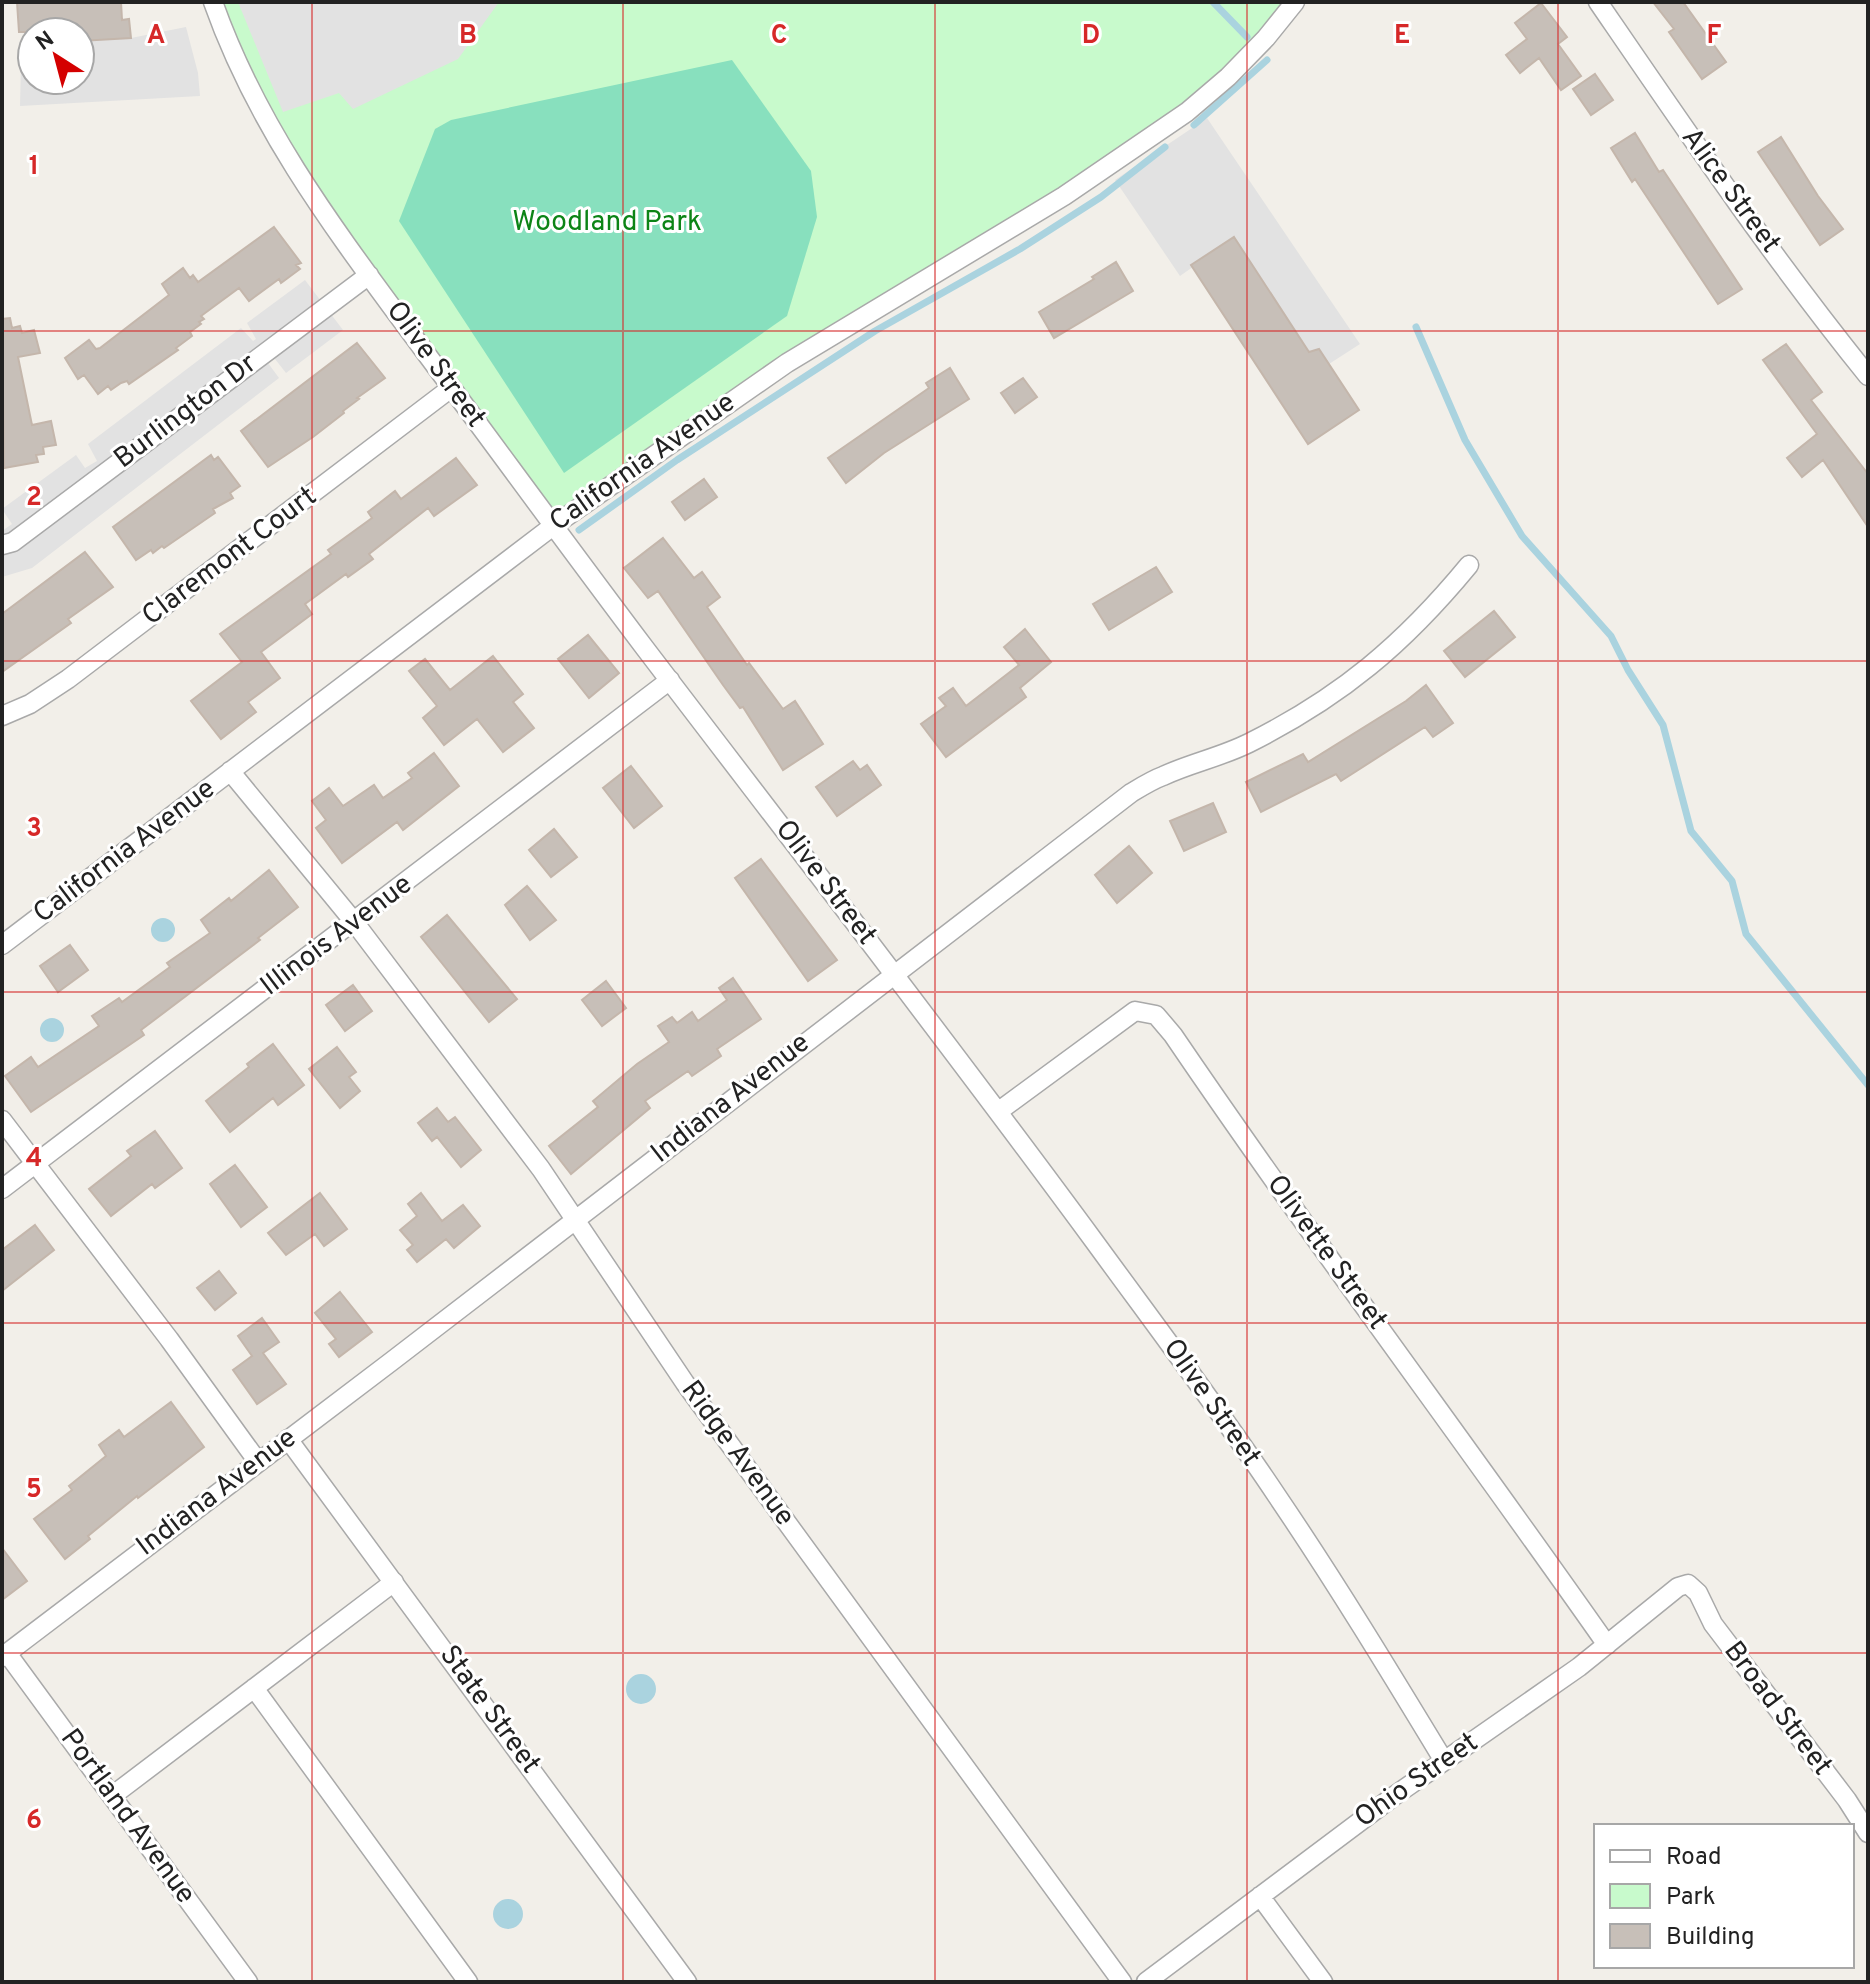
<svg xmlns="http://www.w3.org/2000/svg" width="1870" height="1984" viewBox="0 0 1870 1984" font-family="Overpass,sans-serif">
<rect width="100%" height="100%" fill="#f2efe9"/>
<path fill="#c8facc" d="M214,2H1293L1248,57L1106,167L553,526L284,153Z"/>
<path fill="#88e0be" d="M732,60L811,171L817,217L787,316L564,473L399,221L435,129L451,120Z"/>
<path fill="#e2e2e2" d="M238,2H499L458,59L353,109L339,93L283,112Z
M186,27L198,73L200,96L20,106L21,64L32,63V80H80V41L131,38Z
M1207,118L1360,344L1329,364L1309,352L1234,238L1180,276L1115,180Z
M305,280L343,330L286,373L275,359H271L268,363L279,378L32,568L2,577V531L12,524L2,509L76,455L85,468L97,461L88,444L241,328L253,341L256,339L247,323Z"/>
<path fill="#aad3df" d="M151 930a12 12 0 1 1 24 0a12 12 0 1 1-24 0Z
M40 1030a12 12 0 1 1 24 0a12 12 0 1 1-24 0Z
M626 1689a15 15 0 1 1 30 0a15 15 0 1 1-30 0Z
M493 1914a15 15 0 1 1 30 0a15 15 0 1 1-30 0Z"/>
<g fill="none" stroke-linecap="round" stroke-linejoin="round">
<path stroke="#aad3df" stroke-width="7" d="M1213,2L1247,37
M1194,125L1267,60
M1416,327L1465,440L1522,536L1611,636L1628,670L1663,725L1691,831L1732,881L1746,934L1868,1085
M579,530L677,460L875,331L1020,249L1101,197L1165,147"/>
</g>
<path fill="#c7bfb8" stroke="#c4b6ab" stroke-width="2" d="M17,2H121L122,20L129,19L131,38L80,41V32H19Z
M1653,2H1683L1726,62L1702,79L1669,32L1674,29Z
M1541,3L1567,37L1558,44L1581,76L1561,90L1539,58L1520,73L1506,55L1527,39L1515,23Z
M1595,74L1613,100L1591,115L1573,89Z
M1635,133L1659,172L1663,170L1742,289L1718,304L1635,179L1632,182L1611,148Z
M1781,137L1818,196L1843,229L1820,245L1758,152Z
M274,227L301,263L296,265L300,269L281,283L279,279L249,301L239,288L201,316L204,319L199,322L201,324L190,332L192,336L176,348L178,350L129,384L127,381L121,383L111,390L108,386L98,394L84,375L78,379L65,358L89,340L96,349L100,348L169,295L162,284L183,268L190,278L193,275L198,282Z
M1234,237L1309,352L1319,349L1359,410L1308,444L1191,265Z
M1116,262L1133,291L1054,338L1039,312L1094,279L1092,277Z
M10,318L12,328L20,326L22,333L34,330L40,353L18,357L32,425L51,421L56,445L43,447L44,454L36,455L38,462L4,468L2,319Z
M357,343L385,378L357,398L359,399L343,411L344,413L313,437L268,467L241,431Z
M1786,344L1822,392L1811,400L1868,474V527L1823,460L1802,477L1787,458L1817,434L1763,360Z
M950,368L969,399L884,453L846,483L828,458L929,388L926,383Z
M1023,378L1037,397L1015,413L1001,393Z
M211,455L214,460L218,457L240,486L230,493L233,498L213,509L215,513L164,548L162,546L153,553L151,550L136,560L113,527Z
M456,458L477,485L434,516L428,508L369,554L373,559L348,577L346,574L305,604L312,614L261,652L280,678L248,702L256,712L221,739L191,701L242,662L220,634L331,554L328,550L372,518L368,512L395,491L401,499Z
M704,479L717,497L685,520L672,502Z
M663,538L694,578L702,572L720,597L707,607L747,665L749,663L783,709L795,701L823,744L783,770L743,707L740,708L723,685L658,591L648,598L624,568Z
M85,552L113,587L68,619L71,623L2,672V614Z
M1156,567L1172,592L1109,630L1093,604Z
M1494,611L1515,637L1465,677L1444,651Z
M1025,629L1051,662L1020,688L1026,697L946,757L921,724L946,706L939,698L953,688L966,706L1019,665L1004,647Z
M588,635L619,673L589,698L558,659Z
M493,656L523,694L513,702L534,728L503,752L477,719L444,745L423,718L437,706L409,671L425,659L450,690Z
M1426,685L1453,723L1433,737L1425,727L1341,781L1336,774L1261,812L1246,782L1303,754L1308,762L1406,701Z
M434,753L459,786L403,830L397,822L342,863L316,828L326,820L312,801L329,788L343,806L374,785L383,798L412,778L408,773Z
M853,761L860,770L867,765L881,785L837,816L816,787Z
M631,766L662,806L634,828L603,788Z
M1213,803L1226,832L1184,851L1170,821Z
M554,829L577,857L551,877L529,850Z
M1129,846L1152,873L1117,903L1095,875Z
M761,859L837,960L808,981L735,878Z
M269,870L298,907L258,938L260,940L141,1030L144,1035L31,1112L5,1076L31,1057L38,1067L99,1026L92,1016L119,998L122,1002L170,967L167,963L210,933L201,920L229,898L231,901Z
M527,886L556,920L530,940L505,905Z
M447,915L517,999L489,1022L421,937Z
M70,945L88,970L58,992L40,966Z
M733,978L761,1019L717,1049L721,1056L692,1076L688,1071L645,1101L650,1108L571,1174L549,1146L598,1107L593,1101L637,1064L669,1042L658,1026L672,1017L677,1023L692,1012L698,1021L727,1000L719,988Z
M606,981L626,1008L602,1026L582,1000Z
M353,985L372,1011L345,1031L326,1005Z
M273,1044L304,1085L278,1105L273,1098L230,1132L206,1101L249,1067L247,1064Z
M337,1047L356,1072L349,1077L360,1091L340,1108L309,1069Z
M437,1108L448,1122L455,1117L481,1150L461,1167L437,1137L432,1141L418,1123Z
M155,1131L182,1168L155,1188L152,1184L111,1216L89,1189L131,1156L127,1151Z
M235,1165L267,1207L241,1227L210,1184Z
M320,1193L347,1229L324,1246L315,1234L286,1255L268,1233Z
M421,1193L442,1221L463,1205L480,1226L454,1248L446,1239L417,1262L407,1250L413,1245L400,1230L417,1216L408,1204Z
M35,1225L54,1250L2,1291V1250Z
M219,1271L236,1293L215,1310L197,1288Z
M340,1292L372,1332L339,1357L329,1344L336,1339L315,1313Z
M262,1318L279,1342L263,1353L286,1384L257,1404L233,1370L252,1356L238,1336Z
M171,1402L204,1447L138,1498L137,1496L88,1536L90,1539L65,1559L34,1519L72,1490L69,1486L106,1456L99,1445L119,1430L124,1437Z
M2,1548L27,1581L2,1600Z"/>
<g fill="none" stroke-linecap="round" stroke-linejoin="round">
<g stroke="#a9a9a9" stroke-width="21">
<path id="minor" d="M213,2C260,135 342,239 425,352C498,450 570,549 644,647C795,845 947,1041 1094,1241C1156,1326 1219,1409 1277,1496C1336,1583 1390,1672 1444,1761
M1598,2C1685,129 1771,256 1868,376
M2,545L13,542L369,275
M2,716L30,704L68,679L451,388
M230,771L355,923L541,1169L685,1383L1122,1982
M2,945L553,526L787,363L1064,196L1187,112L1228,77L1266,38L1295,2
M999,1111L1135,1011L1156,1015L1173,1035C1313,1241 1464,1441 1607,1645
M2,1120L169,1339L258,1462
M2,1189L670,680
M288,1439L687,1982
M7,1653L248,1982
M2,1657L392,1361L1131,793C1141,787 1152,780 1163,776C1191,763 1221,757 1249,743C1341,697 1404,644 1469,565
M254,1688L468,1982
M112,1796L394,1582
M1260,1896L1323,1982
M1146,1982L1394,1796L1579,1667L1678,1587L1688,1584L1698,1593L1713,1624L1847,1800L1868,1833"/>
</g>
<use href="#minor" stroke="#fff" stroke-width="18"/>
</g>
<path fill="none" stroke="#d62828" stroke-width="2" stroke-opacity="0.55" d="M312,2V1982M623,2V1982M935,2V1982M1247,2V1982M1558,2V1982M2,331H1868M2,661H1868M2,992H1868M2,1323H1868M2,1653H1868"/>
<g text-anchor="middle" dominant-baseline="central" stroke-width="6" stroke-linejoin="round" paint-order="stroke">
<g font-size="28" fill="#222" stroke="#fff">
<text transform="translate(1730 191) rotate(54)">Alice Street</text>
<text transform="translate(435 365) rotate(54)">Olive Street</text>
<text transform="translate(186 412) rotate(-37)">Burlington Dr</text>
<text transform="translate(643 463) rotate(-35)">California Avenue</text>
<text transform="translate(230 557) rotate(-37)">Claremont Court</text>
<text transform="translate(125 852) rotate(-37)">California Avenue</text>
<text transform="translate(825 883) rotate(53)">Olive Street</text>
<text transform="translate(337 936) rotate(-37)">Illinois Avenue</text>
<text transform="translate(731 1099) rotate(-38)">Indiana Avenue</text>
<text transform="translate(1326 1253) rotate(54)">Olivette Street</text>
<text transform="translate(1211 1403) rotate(55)">Olive Street</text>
<text transform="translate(737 1454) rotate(54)">Ridge Avenue</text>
<text transform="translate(217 1493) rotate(-37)">Indiana Avenue</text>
<text transform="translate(1777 1709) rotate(53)">Broad Street</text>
<text transform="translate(489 1710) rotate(54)">State Street</text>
<text transform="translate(1417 1781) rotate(-35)">Ohio Street</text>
<text transform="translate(127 1817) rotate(54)">Portland Avenue</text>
</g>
<g font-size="28" fill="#0c8416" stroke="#fff">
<text x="607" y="223">Woodland Park</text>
</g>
</g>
<g font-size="26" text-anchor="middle" font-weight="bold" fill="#d62828" stroke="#fff" stroke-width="6" stroke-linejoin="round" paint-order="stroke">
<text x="156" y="43">A</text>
<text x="468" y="43">B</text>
<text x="779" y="43">C</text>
<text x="1091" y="43">D</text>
<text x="1402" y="43">E</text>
<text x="1714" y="43">F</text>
<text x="34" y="174">1</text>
<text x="34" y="505">2</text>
<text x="34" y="836">3</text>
<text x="34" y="1166">4</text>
<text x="34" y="1497">5</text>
<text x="34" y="1828">6</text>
</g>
<rect width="1870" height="1984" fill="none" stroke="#222222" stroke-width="8"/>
<rect x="1594" y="1824" width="260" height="144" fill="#ffffff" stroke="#a7a7a7" stroke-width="2"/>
<rect x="1610" y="1850" width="40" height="12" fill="#ffffff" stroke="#a7a7a7" stroke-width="2"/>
<text x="1666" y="1864" font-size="24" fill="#222222">Road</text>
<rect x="1610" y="1884" width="40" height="24" fill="#c8facc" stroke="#a7a7a7" stroke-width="2"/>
<text x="1666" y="1904" font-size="24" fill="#222222">Park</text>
<rect x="1610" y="1924" width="40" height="24" fill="#c7bfb8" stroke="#a7a7a7" stroke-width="2"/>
<text x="1666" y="1944" font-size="24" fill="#222222">Building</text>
<g transform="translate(56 56) rotate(324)"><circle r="38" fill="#ffffff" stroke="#a7a7a7" stroke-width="2"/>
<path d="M0-6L14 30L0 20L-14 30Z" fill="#d40000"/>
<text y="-12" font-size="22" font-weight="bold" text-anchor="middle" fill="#222222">N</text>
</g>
</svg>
